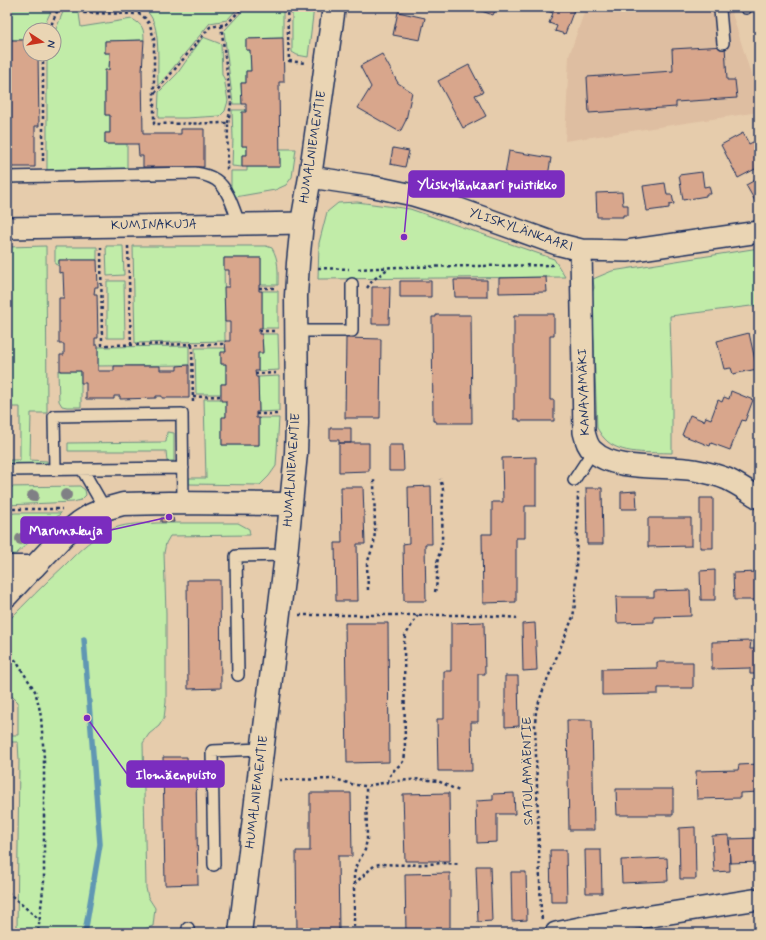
<svg xmlns="http://www.w3.org/2000/svg" width="766" height="940" viewBox="0 0 766 940" font-family="Mynerve,sans-serif">
<rect width="100%" height="100%" fill="#e6ccac"/>
<filter id="ink" filterUnits="userSpaceOnUse"><feTurbulence type="fractalNoise" baseFrequency=".025" numOctaves="2"/><feDisplacementMap in="SourceGraphic" scale="8" xChannelSelector="R" yChannelSelector="G"/><feConvolveMatrix kernelMatrix="1 2 1 2 8 2 1 2 1" color-interpolation-filters="sRGB"/></filter>
<g filter="url(#ink)">
<path fill="#debea1" d="M586,7H730L759,100V112L565,141L569,56Z"/>
<path fill="#c1eca8" stroke="#6e8e83" d="M7,7H53L42,30H30V40H7Z
M65,7H78L81,27L132,19C143,25 144,29 144,40L105,41V53H110L109,70L105,71V115H110V133H105V144H127V171H47V54H54V34Z
M143,7H239L227,20L210,23L158,86C157,67 161,30 150,15C148,12 145,10 143,8Z
M246,7H283V38L246,39V50H250L251,71H246V83H241L242,104H233L224,31Z
M292,7H314L308,57L297,55L292,52Z
M203,37L221,44L222,75L224,78L228,101L225,111L220,116L186,118H158L159,92L177,74Z
M232,110H246V112L242,113V146H247V155H242V167L232,166L233,138Z
M280,149H296L292,177L286,185L275,190L235,197L231,190V171H247V167H280Z
M357,202L410,209L554,259L565,277L318,279L319,243L327,212L338,203Z
M46,246L47,413H31L30,460L47,461V468H10V460H20V407H7V247Z
M106,246H123L124,275L107,276Z
M133,246H266L272,248C279,260 278,271 278,285H261V258H224L225,341L135,343Z
M55,247H97V260H59V266L55,264Z
M759,248V305L670,316L672,379V453C651,452 619,456 604,438C601,435 599,431 597,428L592,293L594,288L593,279L612,271Z
M107,281H124L125,338H107Z
M262,291H278V328H262Z
M262,334H278L279,370L258,371V353L263,352Z
M189,346V365L98,366V347Z
M195,348H225L226,352L221,353V364H226V384H221V394H196Z
M58,371H81V407H67L62,406L59,401Z
M279,376V411L259,412L258,377Z
M204,399H221L226,401V417L222,418V445H259V418H279L276,466L269,476L260,485L189,484V478H206Z
M167,432L174,433V461H167L166,451H68V443L166,442Z
M80,486L85,490L86,495L81,500L73,502L7,505V487Z
M15,513H61L16,554L7,555V514Z
M157,523H238L249,529L250,535L170,536L166,543L164,553L166,613V702L164,718L159,726L149,734L143,743L146,888L148,897L155,908L153,926L139,931L137,933H7V930H17L19,760L18,742H7V735H18V702L7,691V622C26,603 44,584 64,566C79,551 94,535 115,528C128,523 143,524 157,523Z"/>
<g fill="none" stroke-linecap="round" stroke-linejoin="round">
<path stroke="#6097b3" stroke-width="5.5" d="M84,639L100,844L85,933"/>
</g>
<path fill="#d8a68c" stroke="#1b2f5e" d="M470,7H497L493,15Z
M528,7H575L565,34L555,31L557,26L549,23L553,13L540,8L539,11Z
M398,12L425,18L420,40L393,35Z
M283,38L284,82H279L280,167H242V155H247V146H242V112H246V104H242L241,83H246V71H251L250,50H246V39Z
M7,40H30V54H38L39,126H35V167H7Z
M144,40L142,71L143,134H181V129H204V167H143V156H139L138,144H105V133H110V115H105V70H109L110,53H105V41Z
M725,46L727,80H735L737,98L676,102V107L589,113L587,77L673,71L672,49Z
M382,54L398,83L412,92L406,120L400,132L358,108L371,87L360,66Z
M469,65L483,92L475,95L486,116L463,128L438,81Z
M743,133L749,144L759,139V167L738,178L721,145Z
M393,148L409,151L405,167L390,164Z
M509,151L551,158L545,194L503,187Z
M702,172L704,187L709,186L711,194H706V196L683,200L679,175Z
M759,178V208L746,185Z
M665,183L667,195H672L674,204L669,205V208L647,211L643,186Z
M622,192L623,205H628V215H623V217H597L596,193Z
M224,258H261V285H259V291H262V328H259V334H262L263,353H258V371H255L256,377H258L259,412H256V418H259V445H222V417H226V401H221V384H226V364H221V352H226L225,341H230V322H225L224,287H229V270H224Z
M59,260H97L98,287H95L94,294H97L98,338H95V345H98V371H114V366H160V370H177V366L189,365V398H162V396H156V398L120,399V396H114V399H86V383H81V371H60V355H64V344H59V298H64L63,272L59,273Z
M546,277L547,292L499,293V278Z
M454,280H487V297H455Z
M400,281H431V297H400Z
M372,287H390L389,324H372Z
M519,314H554V335H550V400H554V421H519V419H514V316H519Z
M436,315H471L472,423H436V421H433L432,317H436Z
M749,333L757,369L733,374L731,368L724,369L717,341Z
M346,338L381,339L380,418H345Z
M731,391L753,400L745,421L742,420L730,450L711,443L710,446L682,435L690,415L704,421L706,417L711,419L718,400L722,402L724,397L729,399Z
M330,428H351V443H339V440H330Z
M339,443H369V471L339,472Z
M389,445H403L404,471H389Z
M536,457V506H525V538H516V602L483,603L482,534H492V502H503L502,458Z
M431,486L432,544H425L426,601H404L403,544L409,543L408,487Z
M341,487H363L365,544H357L358,601H336L335,543H342Z
M586,488H602L603,544H587Z
M636,491L637,509H621V492Z
M700,498H713V548H700Z
M161,518H173L174,522H161Z
M648,518H691V546L648,547Z
M715,570V600H701L700,571Z
M759,572V600H734L733,573Z
M187,580H220L221,688L188,689Z
M690,590L691,616L654,617V622L617,623L616,597H654V591Z
M484,622L485,674H478V722H471L472,771H438L437,719H444V671H451V623Z
M345,623H388L389,762L347,763Z
M535,623L537,670L523,671L522,624Z
M751,641L750,649H759V674H750V668L712,669V642Z
M657,662H693V688H658V694L602,695V669L657,668Z
M505,676H518L519,726L505,727Z
M567,720H592L594,830H569Z
M163,757H187L188,775H196L198,884L165,885Z
M759,764V792L740,793V798L697,799L696,771L738,770L739,765Z
M616,789H673V815H617Z
M310,793H351L352,856H338L339,933H297L296,851H310Z
M449,793L450,861H405L403,794Z
M514,793L515,814H497V842L477,843L476,801L493,800V794Z
M695,827L696,879H680L679,828Z
M729,835L730,871L714,872L712,836Z
M759,838V862L730,863L729,839Z
M550,850H566L567,902H551Z
M585,850H601L602,893H586Z
M667,858L668,881L622,883L621,860Z
M476,866H490L492,921L478,922Z
M511,872H526L527,920L512,921Z
M450,873V933H406L405,874Z"/>
<g fill="none" stroke-linecap="round" stroke-linejoin="round">
<g stroke="#1b2f5e" stroke-width="14">
<path id="service" d="M717,7L720,10L723,43
M746,7V8
M7,177L195,173C202,174 210,176 216,180C228,188 234,210 239,223
M297,331H352V284
M55,469L54,416L182,414L183,503
M82,469L105,509
M7,470L183,468
M574,480L593,451
M238,675L236,556L286,555
M214,865L212,751L263,749
M188,928V933"/>
</g>
<g stroke="#1b2f5e" stroke-width="24">
<path id="minor" d="M310,177L370,186L413,195L459,209L557,244L581,250L627,251L759,232
M7,228L302,223
M581,250L584,432C586,439 587,446 593,451C614,472 666,465 694,470C705,472 717,475 727,479C738,484 749,492 759,498
M7,596L34,567
M556,933L594,925L759,899"/>
</g>
<g stroke="#1b2f5e" stroke-width="25">
<path id="tertiary" d="M7,567H34L65,534L80,522L91,515L105,509L123,504L169,503L291,504
M240,933L286,555L296,453L297,423L296,296L298,263L302,223L310,177L334,7"/>
</g>
<path stroke="#1b2f5e" stroke-width="2.5" stroke-dasharray="3 3" stroke-linecap="butt" d="M83,7L84,13L139,14L145,18L150,25L154,39V124L228,123L227,170
M287,7L289,61L306,63
M139,14V7
M221,25L231,104L228,123
M49,30L59,7
M155,93L210,27L227,24L243,7
M43,161V54
M128,246L131,345
M101,247L102,345L225,344
M318,268L349,269
M358,269L398,267L555,265
M259,288H276
M367,288L373,280L389,268
M259,331H275
M192,345L193,404
M255,374L278,373
M193,397L221,396
M256,414H278
M7,509H62
M368,590L367,564L374,543L375,530L374,480
M435,592L437,582V563L442,543L443,489L440,479
M299,615H482L517,618
M7,650L16,661L35,691L39,706L41,717L44,758V881L38,933
M279,780L335,779L355,785L366,786L388,782L420,779L438,781L459,791
M388,782L389,777L395,769L401,764L404,760L405,754L404,643L405,636L418,615
M354,884L375,865L380,864L407,865L446,863L460,864
M7,892L40,920
M542,919L541,913L535,724L536,711L543,690L573,617L575,604L578,493
M354,933V876L356,866L365,850L367,839L366,786"/>
<use href="#service" stroke="#ead5b4" stroke-width="11"/>
<use href="#minor" stroke="#ead5b4" stroke-width="21"/>
<use href="#tertiary" stroke="#ead5b4" stroke-width="22"/>
</g>
<g fill="#808085">
<circle cx="66" cy="495" r="6"/>
<circle cx="33" cy="496" r="6"/>
<circle cx="21" cy="539" r="6"/>
</g>
</g>
<g text-anchor="middle" dominant-baseline="central" stroke-width="3" stroke-linejoin="round" paint-order="stroke">
<g font-size="13" fill="#1b2f5e" stroke="#ead5b4">
<text transform="translate(313 147) rotate(-81)">HUMALNIEMENTIE</text>
<text transform="translate(154 225) rotate(-1)">KUMINAKUJA</text>
<text transform="translate(521 230) rotate(19)">YLISKYLÄNKAARI</text>
<text transform="translate(584 392) rotate(-92)">KANAVAMÄKI</text>
<text transform="translate(292 470) rotate(-86)">HUMALNIEMENTIE</text>
<text transform="translate(528 771) rotate(-91)">SATULAMÄENTIE</text>
<text transform="translate(257 792) rotate(-83)">HUMALNIEMENTIE</text>
</g>
</g>
<path fill="none" stroke="#7b2cbf" stroke-width="1.5" d="M404 237L409 184M169 517L111 530M87 718L127 774"/>
<g fill="#7b2cbf" stroke="#ead5b4" stroke-width="1.5">
<circle cx="404" cy="237" r="4"/>
<circle cx="169" cy="517" r="4"/>
<circle cx="87" cy="718" r="4"/>
</g>
<g fill="#7b2cbf" stroke="#7b2cbf" stroke-width="1.5">
<rect x="409" y="171" width="155" height="26" rx="4"/>
<rect x="21" y="517" width="90" height="26" rx="4"/>
<rect x="127" y="761" width="97" height="26" rx="4"/>
</g>
<g font-size="14" text-anchor="middle" font-weight="bold" fill="#fff">
<text x="487" y="189">Yliskylänkaari puistikko</text>
<text x="66" y="535">Marunakuja</text>
<text x="176" y="779">Ilomäenpuisto</text>
</g>
<rect width="766" height="940" fill="none" stroke="#ead5b4" stroke-width="24"/>
<rect x="12" y="12" width="742" height="916" fill="none" stroke="#1b2f5e" stroke-width="1.5" filter="url(#ink)"/>
<g transform="translate(42 42) rotate(102)"><circle r="19" fill="#ead5b4" stroke="#979392"/>
<path d="M0-3L7 15L0 10L-7 15Z" fill="#c8321e"/>
<text y="-6" font-size="11" font-weight="bold" text-anchor="middle" fill="#1b2f5e">N</text>
</g>
</svg>
